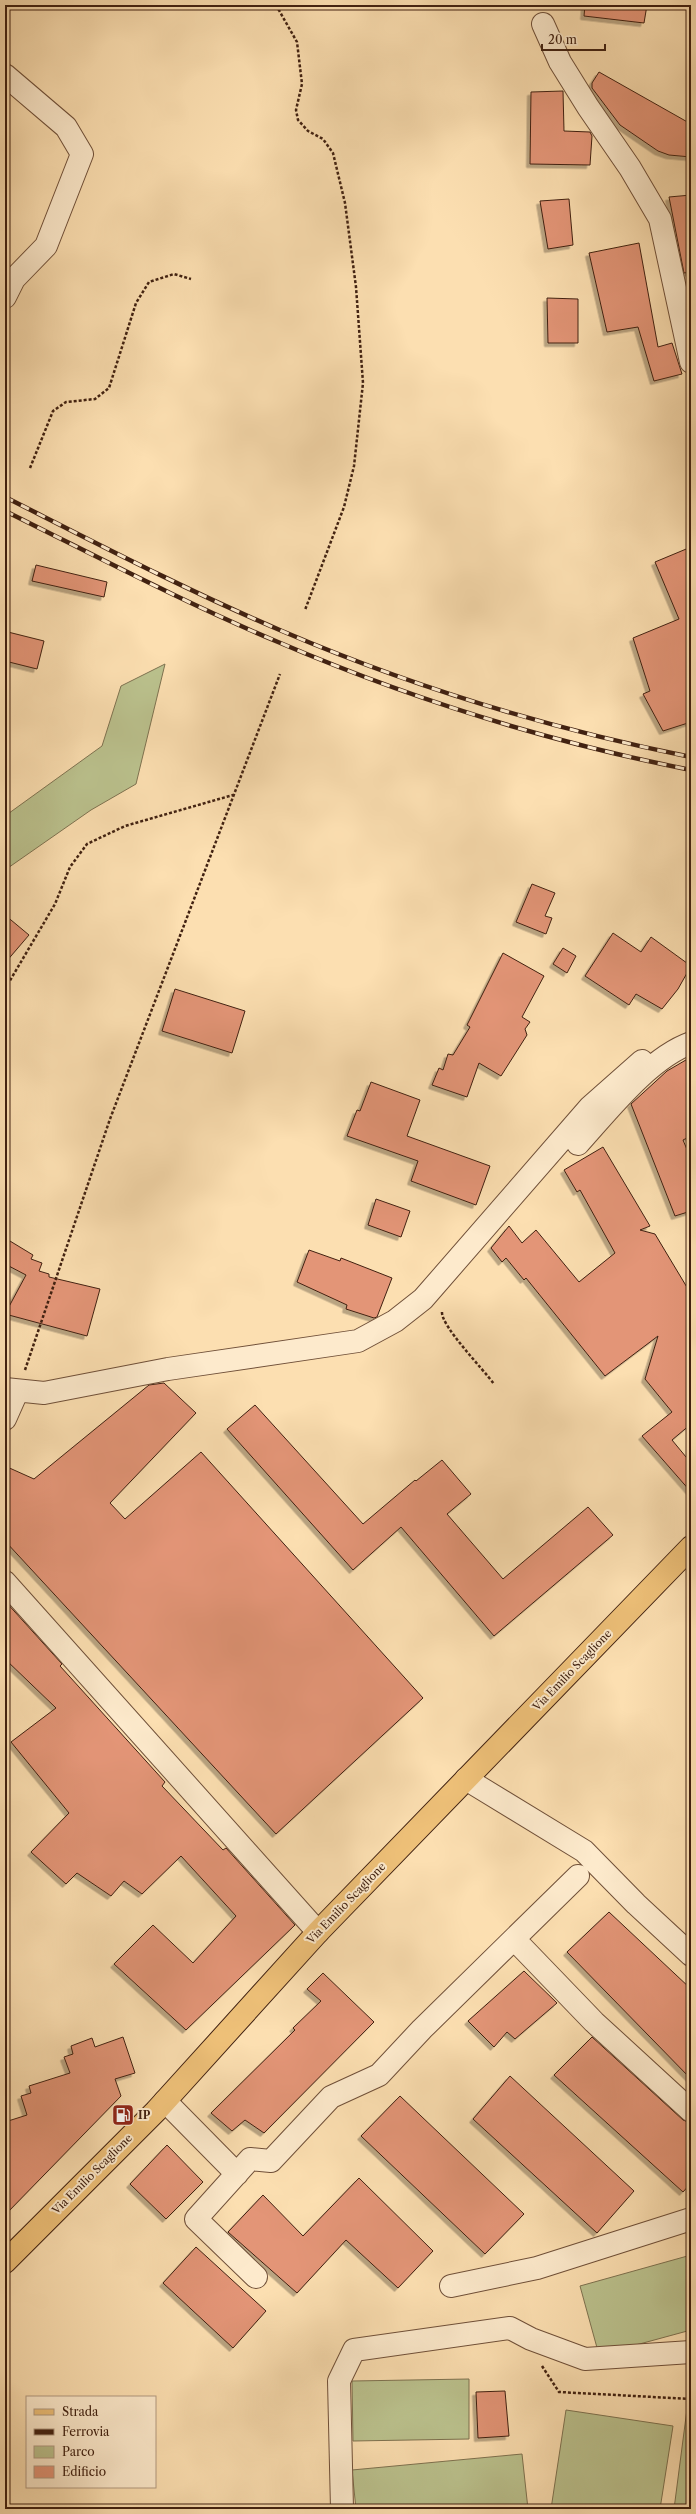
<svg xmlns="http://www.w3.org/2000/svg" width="696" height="2514" viewBox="0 0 696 2514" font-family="'Libre Caslon Text',serif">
<defs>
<filter id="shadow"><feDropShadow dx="-3.5" dy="3.5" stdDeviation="0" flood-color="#0004"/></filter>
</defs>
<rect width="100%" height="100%" fill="#fcdfb1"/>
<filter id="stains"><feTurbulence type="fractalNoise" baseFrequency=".005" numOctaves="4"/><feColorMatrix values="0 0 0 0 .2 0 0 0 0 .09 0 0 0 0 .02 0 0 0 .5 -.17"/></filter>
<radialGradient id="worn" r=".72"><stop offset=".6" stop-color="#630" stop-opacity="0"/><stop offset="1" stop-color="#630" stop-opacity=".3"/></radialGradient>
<path fill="#bbc28e" stroke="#7e7250" d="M165,664L136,784L91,810L5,870V816L102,746L121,686Z
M691,2255V2330L599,2355L580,2286Z
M469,2379V2439L353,2441L352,2381Z
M687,2409L691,2410V2509H674Z
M566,2410L673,2426L660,2509H551Z
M522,2454L528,2509H356L352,2470Z"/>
<path fill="#e39577" stroke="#412111" filter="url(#shadow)" d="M585,5H647L644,23L584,16Z
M599,72L691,124V157L669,155L658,151L620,125L592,88V83Z
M563,91L564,131L590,132L592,136L590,165L530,164L531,92Z
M691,195V272L684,273L669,197Z
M569,199L573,245L548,249L540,201Z
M639,243L658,347L672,343L682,374L654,381L638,327L607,332L589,253Z
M547,298L578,299V343H548Z
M691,547V722L663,731L643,694L650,691L633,638L679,619L655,562Z
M36,565L107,582L104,597L32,581Z
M8,632L44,641L37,669L5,661V644Z
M532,884L555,893L545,916L552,918L546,934L516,922Z
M5,915L29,935L5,963Z
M613,933L641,952L651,937L691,966L678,989L662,1009L636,994L629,1005L585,976Z
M563,948L576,956L567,973L553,964Z
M503,953L544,976L522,1017L530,1022L525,1029L527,1035L501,1076L479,1063L467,1097L432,1085L439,1068L443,1070L448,1054L453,1055L470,1027L467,1025Z
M175,989L245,1011L232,1053L162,1031Z
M691,1057V1136L683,1140L691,1159V1211L675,1216L631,1104L667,1071Z
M371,1082L420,1100L407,1136L490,1166L476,1205L411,1181L418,1161L347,1136L357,1110L360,1111Z
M603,1147L650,1226L640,1230L655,1234L691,1294V1424L672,1440L691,1463V1492L642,1436L672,1412L645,1379L658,1336L605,1376L526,1278L524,1280L506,1258L502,1262L491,1248L509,1226L522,1243L536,1230L579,1282L615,1253L580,1190L577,1192L564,1170Z
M376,1199L410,1211L401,1237L368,1225Z
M5,1238L33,1255L31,1259L42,1263L39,1271L49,1274V1277L100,1289L87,1336L5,1314L26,1275L5,1264Z
M309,1250L340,1261L341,1258L392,1278L377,1317L374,1318L346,1309L347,1305L297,1282Z
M164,1383L196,1413L110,1503L125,1519L201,1452L423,1698L276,1834L5,1541V1466L34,1479L149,1385Z
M255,1405L363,1524L415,1480L416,1481L442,1460L471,1494L447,1514L503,1579L588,1507L613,1535L494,1636L401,1527L353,1570L227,1429Z
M5,1601L62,1664L60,1666L165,1782L162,1786L223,1850L226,1848L295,1925L186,2030L114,1964L153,1925L193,1963L236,1916L181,1856L142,1894L124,1881L111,1896L77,1873L66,1884L31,1852L69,1813L11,1742L56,1708L5,1659Z
M609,1912L691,1989V2079L567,1952Z
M524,1971L557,2003L515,2039L507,2032L494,2047L468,2021Z
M323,1973L374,2022L264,2133L245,2120L232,2131L211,2113L295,2030L293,2028L321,2001L307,1989Z
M123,2037L135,2073L115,2079L121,2096L5,2215V2122L27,2115L21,2096L31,2093L29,2086L70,2073L64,2057L73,2054L71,2046L92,2038L95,2047Z
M592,2037L683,2120L691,2123V2183L683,2192L554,2075Z
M510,2076L634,2191L597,2233L473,2119Z
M400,2096L524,2214L485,2254L361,2136Z
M167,2145L203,2182L166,2219L130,2184Z
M359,2178L433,2251L398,2288L346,2240L297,2293L228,2232L263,2195L303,2236Z
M196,2247L266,2311L233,2348L163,2283Z
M505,2391L509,2436L478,2438L476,2392Z"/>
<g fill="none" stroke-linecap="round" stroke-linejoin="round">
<g stroke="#705039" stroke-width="24">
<path id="minor" d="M543,24L560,62L588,107L630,168L660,219L691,362
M5,75L66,127L82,154L46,246L14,279L5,297
M578,1144C608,1111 649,1058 691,1043
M5,1389L44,1393L168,1369L358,1341L395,1321L423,1299L590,1107L642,1061
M5,1419L17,1392
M5,1582L318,1932
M466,1779L584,1851L636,1904L691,1955
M514,1939L594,2022L691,2111
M165,2101L237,2174
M256,2277L196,2219L250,2159L271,2161L331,2097L379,2075L422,2029L578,1876
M451,2286L537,2268L691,2219
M342,2509L339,2381L354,2350L510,2328L531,2339L585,2359L691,2352"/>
</g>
<g stroke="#412111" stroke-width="24">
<path id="major" d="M5,2262L156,2111L318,1932L691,1547"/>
</g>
<path stroke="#412111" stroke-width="2.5" stroke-dasharray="3 2" stroke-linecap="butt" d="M276,5L297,42L302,84L296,110L298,120L308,131L323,139L333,153L345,203L356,287L363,383L354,466L344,507L305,610
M30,468L53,411L66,402L95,399L109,388L136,303L149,282L174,274L191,279
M5,989L55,904L70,867L87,844L125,826L233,795
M442,1312C441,1326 484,1370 494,1384
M25,1370L110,1119L280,674
M542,2366L559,2392L691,2399"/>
<use href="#minor" stroke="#fdeacc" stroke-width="22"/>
<use href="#major" stroke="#eec078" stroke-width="22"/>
<g stroke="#412111" stroke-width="4.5">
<path id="rail" d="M5,497C96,543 188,591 282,631C413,687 551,729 691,757
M5,511C96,556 185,603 278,642C411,699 549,742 691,770"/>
</g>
<use href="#rail" stroke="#fdeacc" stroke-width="3" stroke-dasharray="9" stroke-linecap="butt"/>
</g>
<defs>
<g id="fuel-square" transform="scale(1.15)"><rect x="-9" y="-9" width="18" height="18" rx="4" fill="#8f2418" stroke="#fdeacc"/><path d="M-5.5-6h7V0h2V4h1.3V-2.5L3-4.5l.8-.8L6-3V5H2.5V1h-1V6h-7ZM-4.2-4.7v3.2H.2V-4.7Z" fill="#fff"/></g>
</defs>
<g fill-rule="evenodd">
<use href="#fuel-square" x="123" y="2115"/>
</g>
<g text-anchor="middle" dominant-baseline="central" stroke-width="4" stroke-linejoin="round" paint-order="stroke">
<g font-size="11" fill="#412111" stroke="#fdeacc">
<text transform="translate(572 1670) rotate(-46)">Via Emilio Scaglione</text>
<text transform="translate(346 1903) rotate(-46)">Via Emilio Scaglione</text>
<text transform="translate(92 2174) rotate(-45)">Via Emilio Scaglione</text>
</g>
<g font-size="11" font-weight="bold" fill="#412111" stroke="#fdeacc" text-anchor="start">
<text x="138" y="2115">IP</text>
</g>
</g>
<rect width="696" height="2514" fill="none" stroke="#fcdfb1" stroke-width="20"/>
<rect x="6" y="6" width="684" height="2502" fill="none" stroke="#412111" stroke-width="2"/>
<rect x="10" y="10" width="676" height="2494" fill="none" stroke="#412111"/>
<rect x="26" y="2396" width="130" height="92" fill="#fdeacc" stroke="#b29a81"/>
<rect x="34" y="2409" width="20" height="6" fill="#eec078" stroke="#b29a81"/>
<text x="62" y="2416" font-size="12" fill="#412111">Strada</text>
<rect x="34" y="2429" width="20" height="6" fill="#412111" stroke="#b29a81"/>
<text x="62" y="2436" font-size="12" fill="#412111">Ferrovia</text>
<rect x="34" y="2446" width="20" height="12" fill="#bbc28e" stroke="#b29a81"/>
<text x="62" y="2456" font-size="12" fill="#412111">Parco</text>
<rect x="34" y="2466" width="20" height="12" fill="#e39577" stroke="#b29a81"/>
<text x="62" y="2476" font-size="12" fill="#412111">Edificio</text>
<path d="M542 44v6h63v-6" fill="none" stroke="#412111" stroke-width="2"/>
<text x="548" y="44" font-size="12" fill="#412111" stroke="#fdeacc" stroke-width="3" paint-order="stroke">20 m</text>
<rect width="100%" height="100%" filter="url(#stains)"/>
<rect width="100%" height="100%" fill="url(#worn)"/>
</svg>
